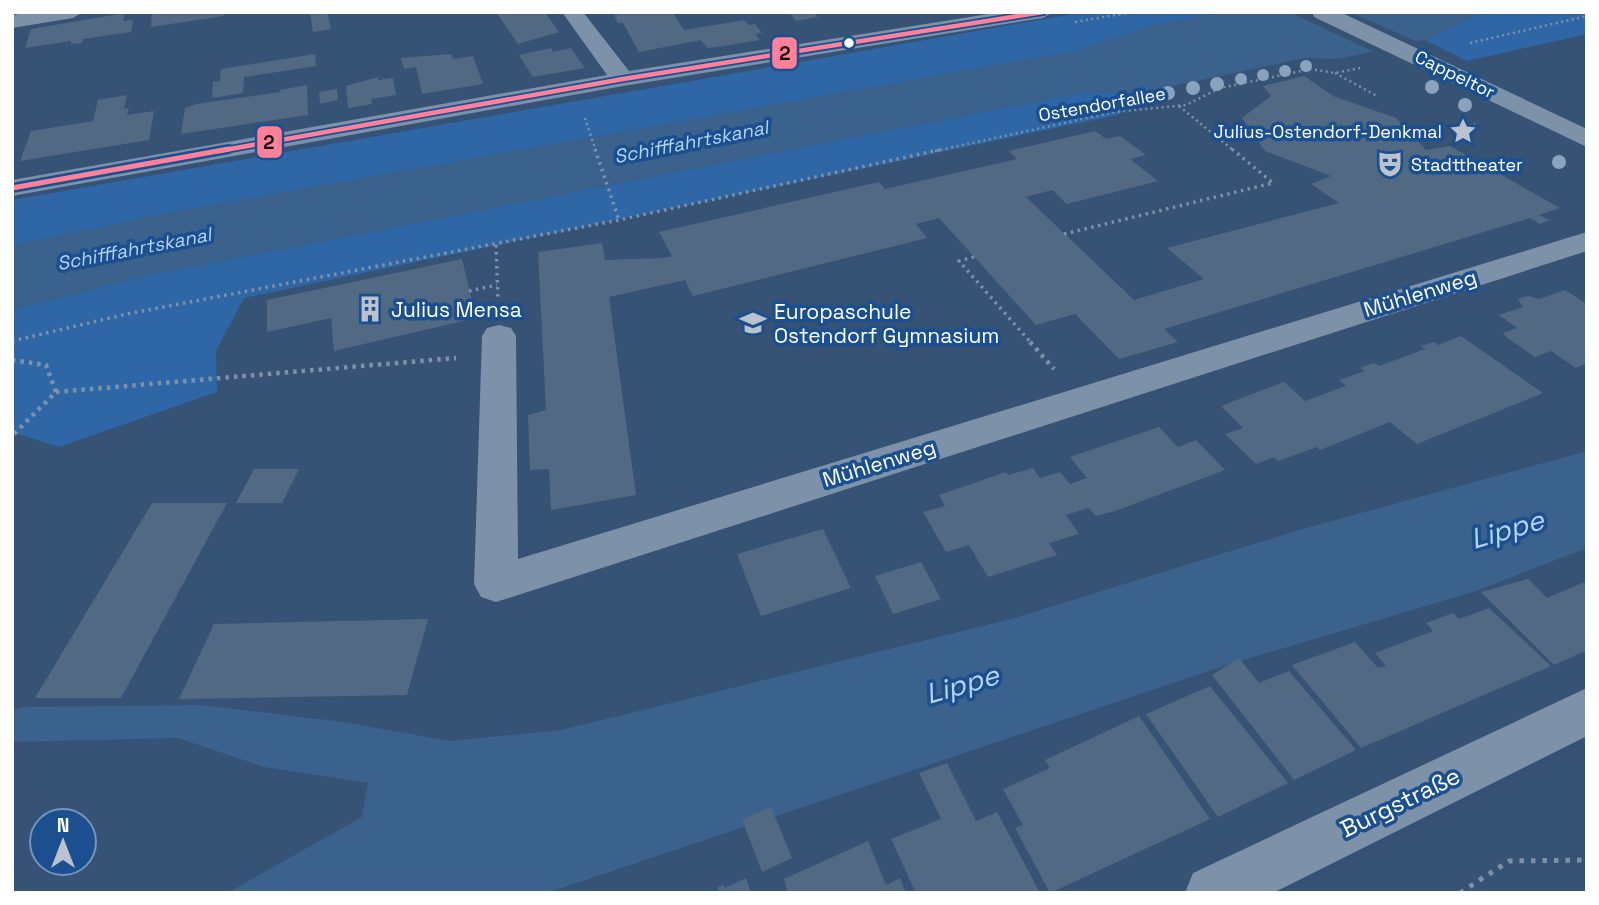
<svg xmlns="http://www.w3.org/2000/svg" width="1599" height="905" viewBox="0 0 1599 905" font-family="'Space Grotesk',sans-serif">
<rect width="100%" height="100%" fill="#365274"/>
<path fill="#2f66a5" d="M1085,12H1225L1155,25L1076,51L169,213L12,246V200Z
M1484,12H1587V34L1467,61L1425,40Z
M1149,91L1118,115L244,298L216,351L217,392L59,447L12,432V310L140,277L1081,93Z"/>
<path fill="#3b618d" d="M1225,12H1484L1425,40L1338,59L1305,58L1149,91L1081,93L140,277L12,310V246L169,213L1076,51L1155,25Z
M1587,451V548L1473,592L1230,664L547,893H227L362,817L368,783L264,767L178,738L12,742V712L20,707L202,705L344,722L449,741L561,730L1011,619L1299,530Z"/>
<path fill="#365274" d="M1289,12H1350L1422,44L1379,54Z"/>
<path fill="#526984" d="M152,12H224V16L151,27Z
M310,12H327L331,29L313,32Z
M496,12H545L559,32L518,44Z
M635,12H672L684,30L744,20L749,25L755,24L762,33L755,34L760,40L724,46L707,48L701,40L639,52L623,23H618L614,15Z
M789,12H813L818,17L796,21Z
M119,14L124,15L123,21L133,20L131,32L83,39L82,43L71,44V41L25,48L31,29Z
M551,48L553,52L571,48L585,68L533,77L519,55Z
M315,54L316,66L244,77L243,93L212,98L213,82L220,81L221,69Z
M451,54L453,59L473,56L483,84L422,94L416,67L404,69L401,58Z
M1304,76L1333,96L1396,118L1426,150L1450,146L1560,208L1539,215L1549,220L1540,224L1530,218L1164,329L1178,342L1119,359L1075,314L1036,325L939,218L916,224L927,238L693,296L685,280L609,297L636,495L551,510L549,469L530,470L528,415L546,410L538,252L602,243L605,260L664,258L672,256L659,232L879,182L885,189L1017,159L1009,151L1095,131L1106,139L1120,136L1146,155L1130,159L1158,181L1067,204L1052,190L1026,197L1134,300L1204,279L1167,248L1339,203L1311,184L1331,176L1265,151L1242,118L1271,96L1263,86Z
M378,77V80L393,78L396,95L371,99L372,104L348,108L346,86Z
M307,85L308,115L181,134L185,108L196,104L280,92V90Z
M337,89L338,100L320,104L319,92Z
M127,95L124,109L129,108L127,115L154,111L149,140L20,161L31,131L93,121L98,100Z
M462,259L476,318L334,351L331,318L267,332V300Z
M1565,290L1587,304V363L1576,368L1551,351L1535,357L1506,337L1503,333L1517,328L1499,315L1523,307L1518,299L1528,296L1539,299Z
M1461,336L1543,393L1417,444L1390,422L1320,450L1317,447L1278,461L1274,457L1256,464L1225,434L1243,428L1221,406L1284,382L1305,401L1346,386L1339,380L1365,371L1360,368L1374,363L1379,366L1425,349L1421,346L1434,342L1438,345Z
M1159,427L1178,447L1196,440L1225,470L1115,511L1096,516L1089,508L1066,515L1079,534L1049,543L1057,555L988,577L969,545L946,552L923,512L945,506L939,495L1006,472L1008,475L1033,468L1040,478L1060,472L1070,484L1087,478L1070,457Z
M254,469H299L282,503H236Z
M152,503H227L121,698H35Z
M823,529L851,588L761,616L737,554Z
M921,562L941,599L893,614L875,576Z
M1528,579L1547,598L1587,581V650L1554,665L1481,592Z
M1489,608L1551,666L1361,748L1292,665L1355,642L1378,668L1386,666L1375,653L1433,631L1426,623L1453,613L1459,619Z
M428,619L407,695L179,699L214,624Z
M1239,658L1259,683L1289,671L1356,750L1294,780L1212,675Z
M1210,686L1288,783L1218,817L1146,714Z
M1139,716L1210,819L1050,893L1015,828L1023,825L1003,789L1050,768L1045,760Z
M947,763L976,821L997,812L1040,893H916L891,839L941,819L919,773Z
M771,807L792,858L762,872L742,819Z
M868,841L886,885L900,878L906,893H788L784,879Z
M746,878L751,893H718V887L724,885L725,888Z"/>
<g fill="none" stroke-linecap="round" stroke-linejoin="round">
<path stroke="#7d92a8" stroke-width="2.5" stroke-dasharray="2 3.5" stroke-linecap="butt" d="M1075,22L1133,12
M1470,43L1587,16
M1335,73L1377,96
M1179,106L1234,151
M585,118L596,151
M1453,130L1475,124
M935,151L1115,112L1186,105L1220,88L1311,69L1335,73L1360,68"/>
<path stroke="#7d92a8" stroke-width="3.5" stroke-dasharray="2.5 4.5" stroke-linecap="butt" d="M595,149L619,220
M1064,234L1273,183L1232,149
M496,245L498,300
M974,257L959,261L1032,344
M469,291L497,285
M12,341L127,314L619,220L943,149"/>
<path stroke="#7d92a8" stroke-width="4.5" stroke-dasharray="3.5 5" stroke-linecap="butt" d="M1030,342L1054,369
M12,360L46,365L56,392L12,436
M56,392L456,358"/>
<path stroke="#7d92a8" stroke-width="5" stroke-dasharray="4.5 7" stroke-linecap="butt" d="M1460,893L1509,861L1587,860"/>
<path fill="#7d92a8" fill-rule="evenodd" d="M32,12H83L73,18L12,28V15Z
M562,12H583L629,71L1001,12H1053L1043,18L623,86L12,196V180L607,75Z
M1312,12H1340L1587,129V147L1314,17Z
M1587,232V251L496,602L481,597L474,584L482,336L487,328L499,325L511,328L516,336L518,559Z
M1587,688V736L1273,893H1185L1193,873Z"/>
<g stroke="#1b4f8f" stroke-width="8">
<path id="bus-1-far1" d="M219,151L623,79L1043,12"/>
</g>
<g stroke="#1b4f8f" stroke-width="10">
<path id="bus-1" d="M12,188L229,149"/>
</g>
<use href="#bus-1-far1" stroke="#ff8098" stroke-width="4.5"/>
<use href="#bus-1" stroke="#ff8098" stroke-width="5"/>
</g>
<g fill="#8aa2be">
<circle cx="1306" cy="66" r="6"/>
<circle cx="1285" cy="71" r="6"/>
<circle cx="1263" cy="75" r="6"/>
<circle cx="1241" cy="79" r="6"/>
<circle cx="1217" cy="84" r="7"/>
<circle cx="1432" cy="87" r="7"/>
<circle cx="1193" cy="88" r="7"/>
<circle cx="1168" cy="93" r="7"/>
<circle cx="1465" cy="105" r="7"/>
<circle cx="1559" cy="162" r="7"/>
</g>
<defs>
<g id="sight-bare" transform="scale(2.1)"><path d="M0-6L1.8-2.2L6-1.7L2.9 1.2L3.7 5.4L0 3.3L-3.7 5.4L-2.9 1.2L-6-1.7L-1.8-2.2Z" fill="#b9c2ce" stroke="#1b4f8f" stroke-width="2.5" paint-order="stroke"/></g>
<g id="theatre-bare" transform="scale(2.1)"><path d="M-5-5.5Q0-4 5-5.5V0Q5 5 0 6Q-5 5-5 0ZM-3.3-2.5H-1v1.5H-3.3ZM1-2.5H3.3v1.5H1ZM-2.8 1Q0 5.5 2.8 1Z" fill="#b9c2ce" stroke="#1b4f8f" stroke-width="2.5" paint-order="stroke"/></g>
<g id="building-bare" transform="scale(2.1)"><path d="M-4-6H4V6H1V3H-1V6H-4ZM-2.5-4.3h1.7v1.8h-1.7ZM.8-4.3h1.7v1.8H.8ZM-2.5-1h1.7V.8h-1.7ZM.8-1h1.7V.8H.8Z" fill="#b9c2ce" stroke="#1b4f8f" stroke-width="2.5" paint-order="stroke"/></g>
<g id="school-bare" transform="scale(2.1)"><path d="M0-5L7-2L0 1L-7-2ZM-4 1L0 2.5L4 1V4Q0 6-4 4Z" fill="#b9c2ce" stroke="#1b4f8f" stroke-width="2.5" paint-order="stroke"/></g>
</defs>
<g fill-rule="evenodd">
<use href="#sight-bare" x="1463" y="131"/>
<use href="#theatre-bare" x="1390" y="164"/>
<use href="#building-bare" x="370" y="309"/>
<use href="#school-bare" x="753" y="323"/>
</g>
<circle fill="#fff" stroke="#1b4f8f" stroke-width="2.5" cx="849" cy="43" r="6"/>
<g text-anchor="middle" dominant-baseline="central" stroke-width="7" stroke-linejoin="round" paint-order="stroke">
<g font-size="18" fill="#fff" stroke="#1b4f8f">
<text transform="translate(1455 74) rotate(26)">Cappeltor</text>
<text transform="translate(1102 104) rotate(-10)">Ostendorfallee</text>
</g>
<g font-size="18" fill="#fff" stroke="#1b4f8f" text-anchor="end">
<text x="1442" y="131">Julius-Ostendorf-Denkmal</text>
<text x="1411" y="164" text-anchor="start">Stadttheater</text>
</g>
<g font-size="19" font-style="italic" fill="#b5d3f5" stroke="#1b4f8f">
<text transform="translate(691 142) rotate(-11)">Schifffahrtskanal</text>
<text transform="translate(134 249) rotate(-11)">Schifffahrtskanal</text>
</g>
<g font-size="21" fill="#fff" stroke="#1b4f8f">
<text transform="translate(1420 293) rotate(-17)">Mühlenweg</text>
<text transform="translate(879 463) rotate(-17)">Mühlenweg</text>
</g>
<g font-size="21" fill="#fff" stroke="#1b4f8f" text-anchor="start">
<text x="391" y="309">Julius Mensa</text>
<text x="774" y="311">Europaschule<tspan x="774" dy="24">Ostendorf Gymnasium</tspan></text>
</g>
<g font-size="24" fill="#fff" stroke="#1b4f8f">
<text transform="translate(1400 802) rotate(-26)">Burgstraße</text>
</g>
<g font-size="28" font-style="italic" fill="#b5d3f5" stroke="#1b4f8f">
<text transform="translate(1507 529) rotate(-16)">Lippe</text>
<text transform="translate(962 684) rotate(-16)">Lippe</text>
</g>
</g>
<g stroke="#1b4f8f" stroke-width="2.5">
<rect x="771" y="36" width="27" height="34" rx="7" fill="#ff8098"/>
<rect x="256" y="125" width="27" height="34" rx="7" fill="#ff8098"/>
</g>
<g font-size="19" text-anchor="middle" font-weight="bold" fill="#111">
<text x="785" y="60">2</text>
<text x="269" y="149">2</text>
</g>
<rect width="1599" height="905" fill="none" stroke="#ffffff" stroke-width="28"/>
<g transform="translate(63 842)"><circle r="33" fill="#1b4f8f" stroke="#7695bc" stroke-width="2"/>
<path d="M0-5L12 26L0 18L-12 26Z" fill="#b9c2ce"/>
<text y="-10" font-size="19" font-weight="bold" text-anchor="middle" fill="#ffffff">N</text>
</g>
</svg>
